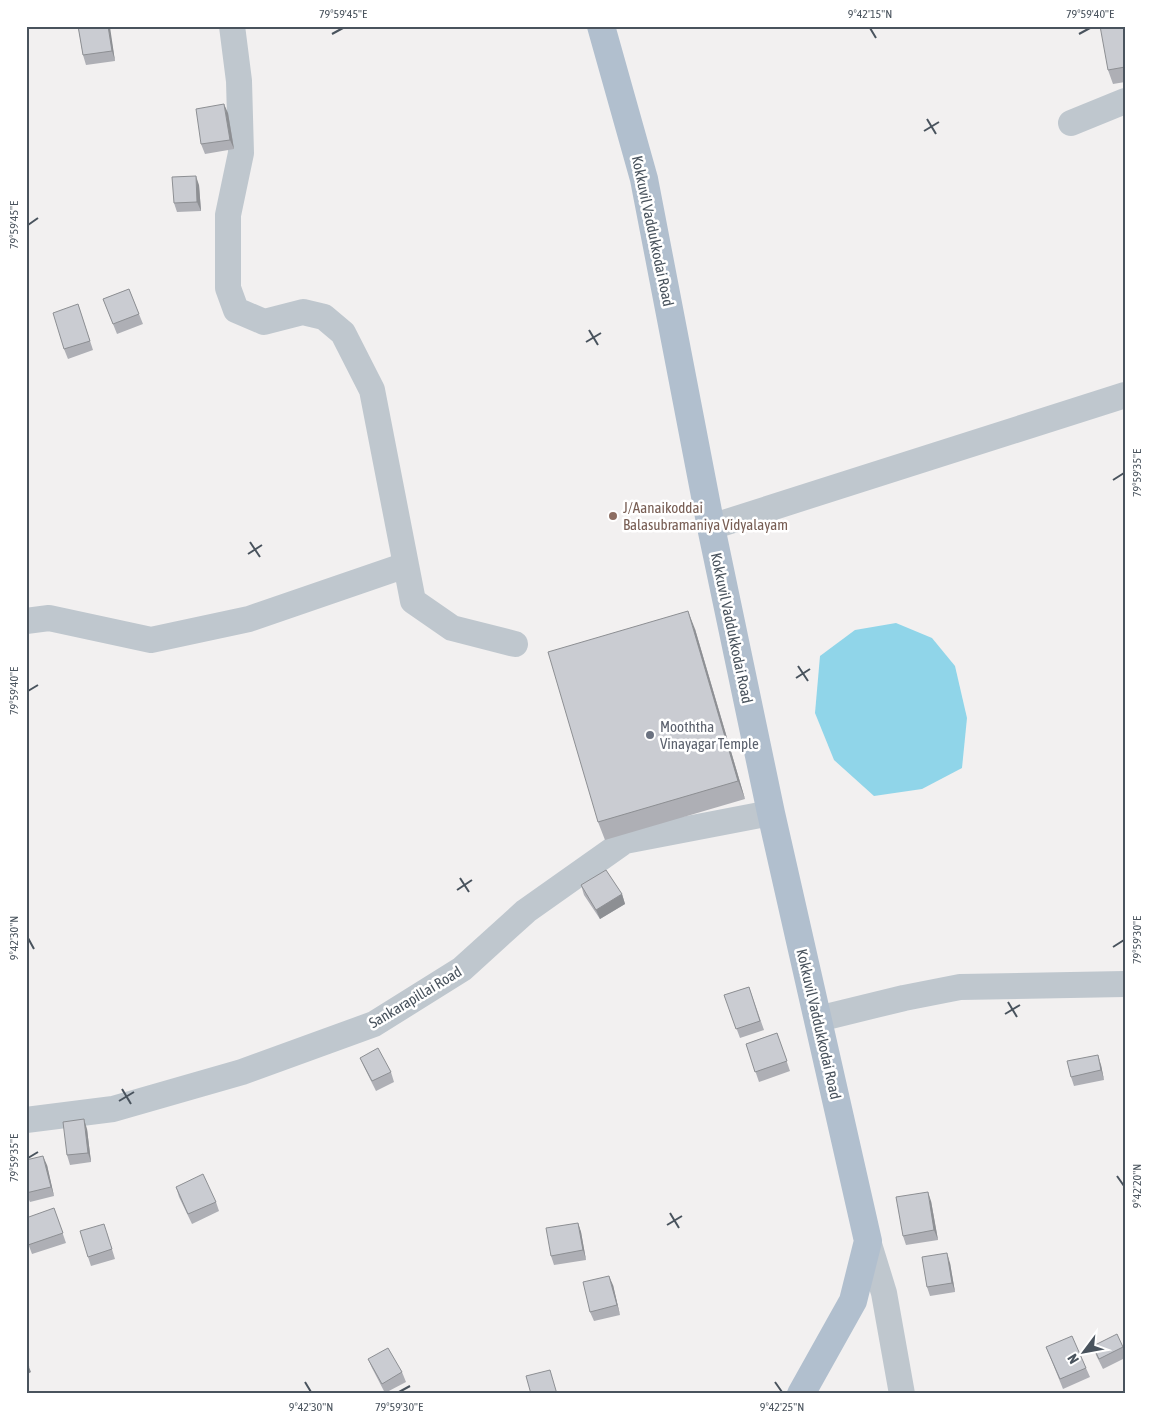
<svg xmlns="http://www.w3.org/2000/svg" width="1151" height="1420" viewBox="0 0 1151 1420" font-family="'Asap Condensed',sans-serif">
<rect width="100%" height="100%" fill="#f2f0f0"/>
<path fill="#90d5e9" d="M896,623L932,638L955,666L967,718L962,768L922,789L874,796L834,760L815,713L820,656L855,630Z"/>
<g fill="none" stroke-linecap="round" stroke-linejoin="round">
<path stroke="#bfc7ce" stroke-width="26" d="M232,26L239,81L241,153L228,215V288L236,310L264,322L303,312L324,317L343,333L372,390L413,601L452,628L515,644
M1071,123L1125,101
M711,527L1125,395
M26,621L49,618L151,640L249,619L406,565
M818,1019L904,998L960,987L1125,984
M26,1120L113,1109L242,1072L374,1024L462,969L526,911L625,841L771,813
M868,1241L884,1293L902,1394"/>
<path stroke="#b1bfce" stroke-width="28" d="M601,26L644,179L711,527L771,813L868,1241L853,1301L801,1394"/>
</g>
<path fill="#aeafb5" d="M78,26H109L115,61L86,65L83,55Z
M1125,26V82L1113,84L1108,70Z
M228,113L234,149L205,154L201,144Z
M199,185L201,211L177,212L174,203Z
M129,289L143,324L117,334L103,299Z
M78,304L93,350L68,359L64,349Z
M695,629L745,799L605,840L598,822Z
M581,885L622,894L625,904L600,919L584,895Z
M749,987L764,1030L740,1038L724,995Z
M777,1033L790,1071L759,1082L746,1044Z
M360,1058L391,1072L394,1082L376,1091L364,1067Z
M1101,1065L1104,1080L1074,1086L1071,1077Z
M87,1129L91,1162L70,1165L67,1155Z
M47,1165L54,1196L30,1202L26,1193Z
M176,1187L216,1202L219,1211L192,1224L179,1197Z
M931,1201L938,1240L906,1245L903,1236Z
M54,1208L66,1243L32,1254L26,1238Z
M578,1223L581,1232L586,1260L554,1265L551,1256Z
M107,1233L115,1259L91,1266L88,1257Z
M950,1263L955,1292L930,1296L927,1287Z
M613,1285L620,1315L594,1321L590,1312Z
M1093,1346L1123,1347L1125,1353V1358L1103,1369L1096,1355Z
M1046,1347L1086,1368L1090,1377L1063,1389Z
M368,1359L402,1372L406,1382L385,1393L372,1368Z"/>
<path fill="#8d8f93" d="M108,26H109L110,27L115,61L112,51Z
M224,104L228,113L234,149L230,140Z
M196,176L199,185L201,211L197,202Z
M688,611L695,629L745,799L738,781Z
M622,894L625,904L600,919L596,910Z
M1098,1055L1101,1065L1104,1080L1101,1070Z
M84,1119L87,1129L91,1162L88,1153Z
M43,1156L47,1165L54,1196L51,1187Z
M928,1192L931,1201L938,1240L934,1230Z
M578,1223L581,1232L586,1260L583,1250Z
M947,1253L950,1263L955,1292L952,1283Z
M609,1276L613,1285L620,1315L617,1305Z
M29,1367L31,1372L26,1375V1369Z"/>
<path fill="#caccd2" stroke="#8d8f93" d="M78,26H108L112,51L83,55Z
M1100,26H1125V67L1108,70Z
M224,104L230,140L201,144L196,109Z
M196,176L197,202L174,203L172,177Z
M129,289L139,314L113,324L103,299Z
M78,304L90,341L64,349L53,313Z
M688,611L738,781L598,822L548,652Z
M606,870L622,894L596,910L581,885Z
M749,987L760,1021L736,1029L724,995Z
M777,1033L787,1061L755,1072L746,1044Z
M378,1048L391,1072L372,1081L360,1058Z
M1098,1055L1101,1070L1071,1077L1067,1061Z
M84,1119L88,1153L67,1155L63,1122Z
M43,1156L51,1187L26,1193V1160Z
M203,1174L216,1202L188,1214L176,1187Z
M928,1192L934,1230L903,1236L896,1197Z
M54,1208L63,1233L28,1245L26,1238V1218Z
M578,1223L583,1250L551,1256L546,1228Z
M104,1224L112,1249L88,1257L80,1231Z
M947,1253L952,1283L927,1287L922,1257Z
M609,1276L617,1305L590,1312L583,1282Z
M1117,1334L1123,1347L1099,1359L1093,1346Z
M1072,1336L1086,1368L1060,1379L1046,1347Z
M388,1348L402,1372L382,1384L368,1359Z
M26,1363L29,1367L26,1369Z
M550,1370L557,1394H531L526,1376Z"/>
<path fill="none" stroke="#49535d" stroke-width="2" d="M870,28L876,38M332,34L343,28M1079,34L1090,28M927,119L936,134M924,131L939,122M28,225L38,218M589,330L598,345M586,342L601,333M1113,480L1124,473M250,542L260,557M248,554L262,545M798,666L808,681M796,678L810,669M28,691L38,685M460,878L469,892M457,890L472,880M28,938L34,949M1113,947L1124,940M1008,1002L1017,1017M1005,1014L1020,1005M122,1089L131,1104M119,1101L134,1092M28,1158L38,1152M1117,1176L1124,1186M670,1213L679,1228M667,1225L682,1216M305,1382L311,1392M775,1382L782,1392M399,1392L410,1386"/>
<circle fill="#8d6e63" stroke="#fff" stroke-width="2" cx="613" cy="516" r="5"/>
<circle fill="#6b7280" stroke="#fff" stroke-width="2" cx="650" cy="735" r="5"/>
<g text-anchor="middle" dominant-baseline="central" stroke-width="5" stroke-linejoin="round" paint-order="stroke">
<g font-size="15" fill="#49535d" stroke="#fff">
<text transform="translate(653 231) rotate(78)">Kokkuvil Vaddukkodai Road</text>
<text transform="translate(732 628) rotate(78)">Kokkuvil Vaddukkodai Road</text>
<text transform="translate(415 997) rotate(-31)">Sankarapillai Road</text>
<text transform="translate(819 1024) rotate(77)">Kokkuvil Vaddukkodai Road</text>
</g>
<g font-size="15" fill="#785e54" stroke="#fff" text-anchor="start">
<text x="623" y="507">J/Aanaikoddai<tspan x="623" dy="17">Balasubramaniya Vidyalayam</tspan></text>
</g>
<g font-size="15" fill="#5b616d" stroke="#fff" text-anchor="start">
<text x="660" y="726">Mooththa<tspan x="660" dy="17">Vinayagar Temple</tspan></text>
</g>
</g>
<rect width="1151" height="1420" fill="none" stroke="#ffffff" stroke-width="55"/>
<g transform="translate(1084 1352) rotate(238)" stroke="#ffffff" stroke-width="4" paint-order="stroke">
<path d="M0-4L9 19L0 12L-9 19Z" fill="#49535d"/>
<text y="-8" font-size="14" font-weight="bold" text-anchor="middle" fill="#49535d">N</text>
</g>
<rect x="28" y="28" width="1096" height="1364" fill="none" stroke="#49535d" stroke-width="2"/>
<g font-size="12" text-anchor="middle" fill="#49535d">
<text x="343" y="18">79°59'45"E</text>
<text x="870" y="18">9°42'15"N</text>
<text x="1090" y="18">79°59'40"E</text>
<text transform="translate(14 225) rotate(-90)" y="4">79°59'45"E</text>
<text transform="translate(1137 473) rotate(-90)" y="4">79°59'35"E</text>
<text transform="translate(14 691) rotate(-90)" y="4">79°59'40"E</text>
<text transform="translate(14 938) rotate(-90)" y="4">9°42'30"N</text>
<text transform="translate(1137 940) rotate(-90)" y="4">79°59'30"E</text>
<text transform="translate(14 1158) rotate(-90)" y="4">79°59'35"E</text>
<text transform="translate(1137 1186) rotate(-90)" y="4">9°42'20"N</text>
<text x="311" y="1411">9°42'30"N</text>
<text x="399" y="1411">79°59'30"E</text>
<text x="782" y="1411">9°42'25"N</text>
</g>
</svg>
